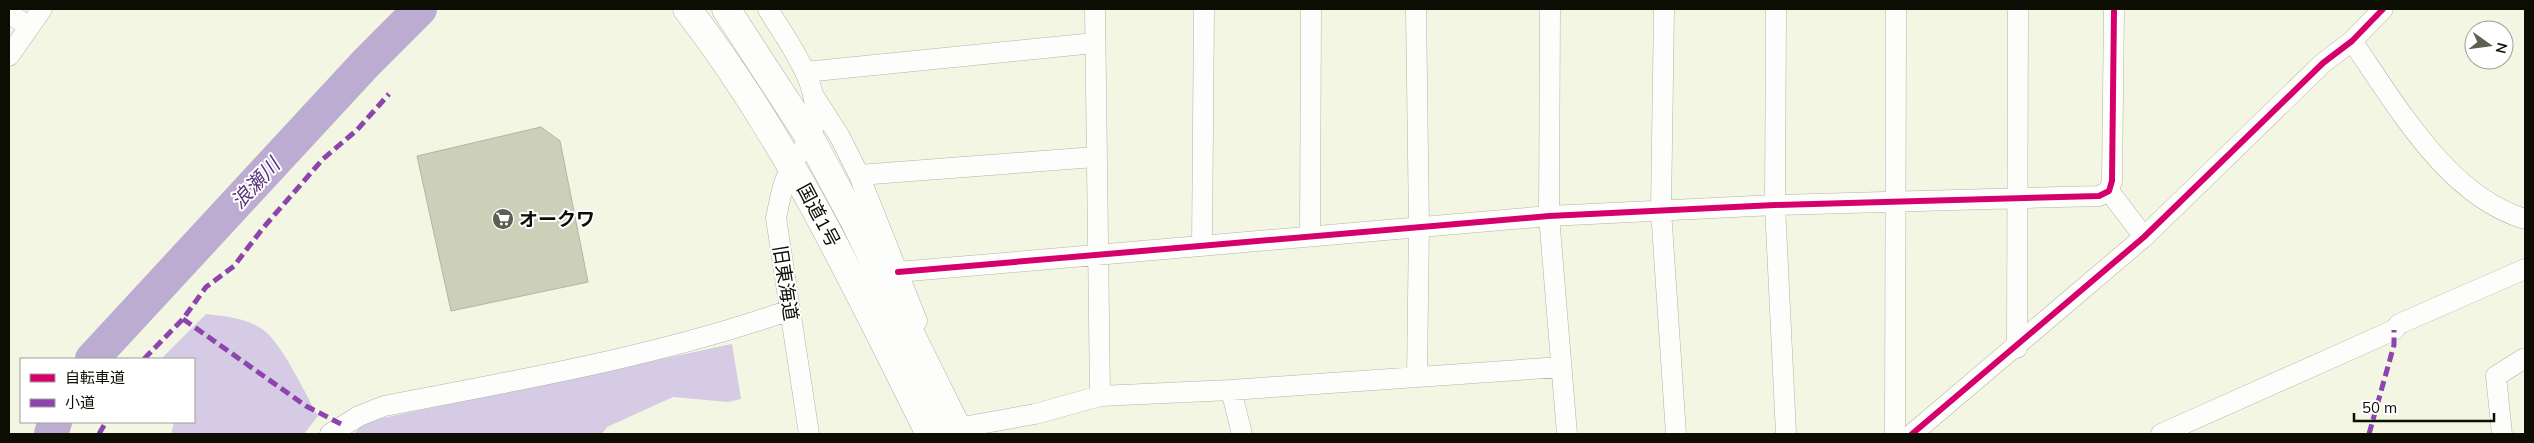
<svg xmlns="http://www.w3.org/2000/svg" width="2534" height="443" viewBox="0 0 2534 443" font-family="Mulish,'Noto Sans JP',sans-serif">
<rect width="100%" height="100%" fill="#f2f6e2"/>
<path fill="#d6cbe4" d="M206,314C225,316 245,318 262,329C281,341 306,395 318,416L304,434H171L174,422H194V359H161Z
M732,344L741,399L728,402L673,397L607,427L602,434H354L364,422Z"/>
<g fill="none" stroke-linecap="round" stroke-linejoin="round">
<path stroke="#bdacd1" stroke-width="34" d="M92,359L366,63L420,9
M51,434L55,422"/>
</g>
<path fill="#ccd0b9" stroke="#b2b5a6" d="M541,127L560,141L588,282L451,311L417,156Z"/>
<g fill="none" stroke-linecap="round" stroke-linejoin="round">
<g stroke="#b1b4a4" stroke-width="21">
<path id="minor" d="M768,9C789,45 830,94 810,138C806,147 798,154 793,163C783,180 780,199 776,218L809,434
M1095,9L1100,396
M1416,9L1419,226L1417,377
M1550,9L1549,216L1567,434
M1664,9L1661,210L1676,434
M1776,9L1775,205L1786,434
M9,13L29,27
M2352,41C2396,104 2447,196 2525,219
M9,56L42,9
M805,72L1094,43
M815,98L840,137L859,175L917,321
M859,175L1095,157
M2109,191L2144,237
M1310,235L1311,9
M1202,245L1204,9
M898,272L1549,216L1775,205L2099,196L2109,191L2112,181L2114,9
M2017,348L2018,9
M1231,390L1242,434
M957,428L1035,414L1100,396L1231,390L1561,367
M330,434L359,416L384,406C520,380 659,356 790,310
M1895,434L1896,9
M1912,434L2144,237L2323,63L2352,41L2383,9
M2161,434L2394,330L2399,324L2525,269
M2502,434L2496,376L2525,358"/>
</g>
<g stroke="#b1b4a4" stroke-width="29">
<path id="highway" d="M687,9C789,141 856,287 930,434
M726,9L810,138L853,218L960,434"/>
</g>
<use href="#minor" stroke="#fdfefb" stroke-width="20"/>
<use href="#highway" stroke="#fdfefb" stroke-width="28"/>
<path stroke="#8e44ad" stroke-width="5" stroke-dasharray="10 5" stroke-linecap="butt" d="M183,319L306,406L343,425
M144,359L183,319L206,287L234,266L263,228L323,159L357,130L389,94
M99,434L106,422
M2369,434L2394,345V330"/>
<g stroke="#fff" stroke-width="9">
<path id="cycleway" d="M898,272L1549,216L1775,205L2099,196L2109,191L2112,181L2114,9
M1912,434L2144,237L2323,63L2352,41L2383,9"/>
</g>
<use href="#cycleway" stroke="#d6006c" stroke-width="6"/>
</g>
<defs>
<g id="supermarket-disc" transform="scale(1.125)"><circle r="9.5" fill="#5c5f52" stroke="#fff"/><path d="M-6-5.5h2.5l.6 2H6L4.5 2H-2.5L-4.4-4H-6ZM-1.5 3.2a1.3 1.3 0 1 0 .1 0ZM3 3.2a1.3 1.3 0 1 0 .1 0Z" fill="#fff"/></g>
</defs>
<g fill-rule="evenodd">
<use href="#supermarket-disc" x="503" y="219"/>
</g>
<g text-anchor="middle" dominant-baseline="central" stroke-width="4" stroke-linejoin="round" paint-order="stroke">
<g font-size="19" fill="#0c0e04" stroke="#fff">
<text transform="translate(819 215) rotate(62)">国道1号</text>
<text transform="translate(786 283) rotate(81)">旧東海道</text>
</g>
<g font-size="19" font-weight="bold" fill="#0c0e04" stroke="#fff" text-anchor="start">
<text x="519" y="219">オークワ</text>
</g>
<g font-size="20" font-style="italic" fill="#58357f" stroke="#fff">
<text transform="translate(255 183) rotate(-47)">浪瀬川</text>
</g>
</g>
<rect width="2534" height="443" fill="none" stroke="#0c0e04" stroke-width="20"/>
<rect x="20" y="358" width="175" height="65" fill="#ffffff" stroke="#9e9f9b"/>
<rect x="30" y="374" width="25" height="8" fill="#d6006c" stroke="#9e9f9b"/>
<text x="65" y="383" font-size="15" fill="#0c0e04">自転車道</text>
<rect x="30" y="399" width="25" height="8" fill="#8e44ad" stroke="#9e9f9b"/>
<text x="65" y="408" font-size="15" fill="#0c0e04">小道</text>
<g transform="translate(2489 45) rotate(104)"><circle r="24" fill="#ffffff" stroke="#9e9f9b"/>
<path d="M0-4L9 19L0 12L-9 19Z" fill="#5c5f52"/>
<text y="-8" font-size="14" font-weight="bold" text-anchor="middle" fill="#0c0e04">N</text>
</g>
<path d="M2354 413v8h140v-8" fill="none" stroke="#0c0e04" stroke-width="2.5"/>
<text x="2362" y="413" font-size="15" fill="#0c0e04" stroke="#ffffff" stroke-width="4" paint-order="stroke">50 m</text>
</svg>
